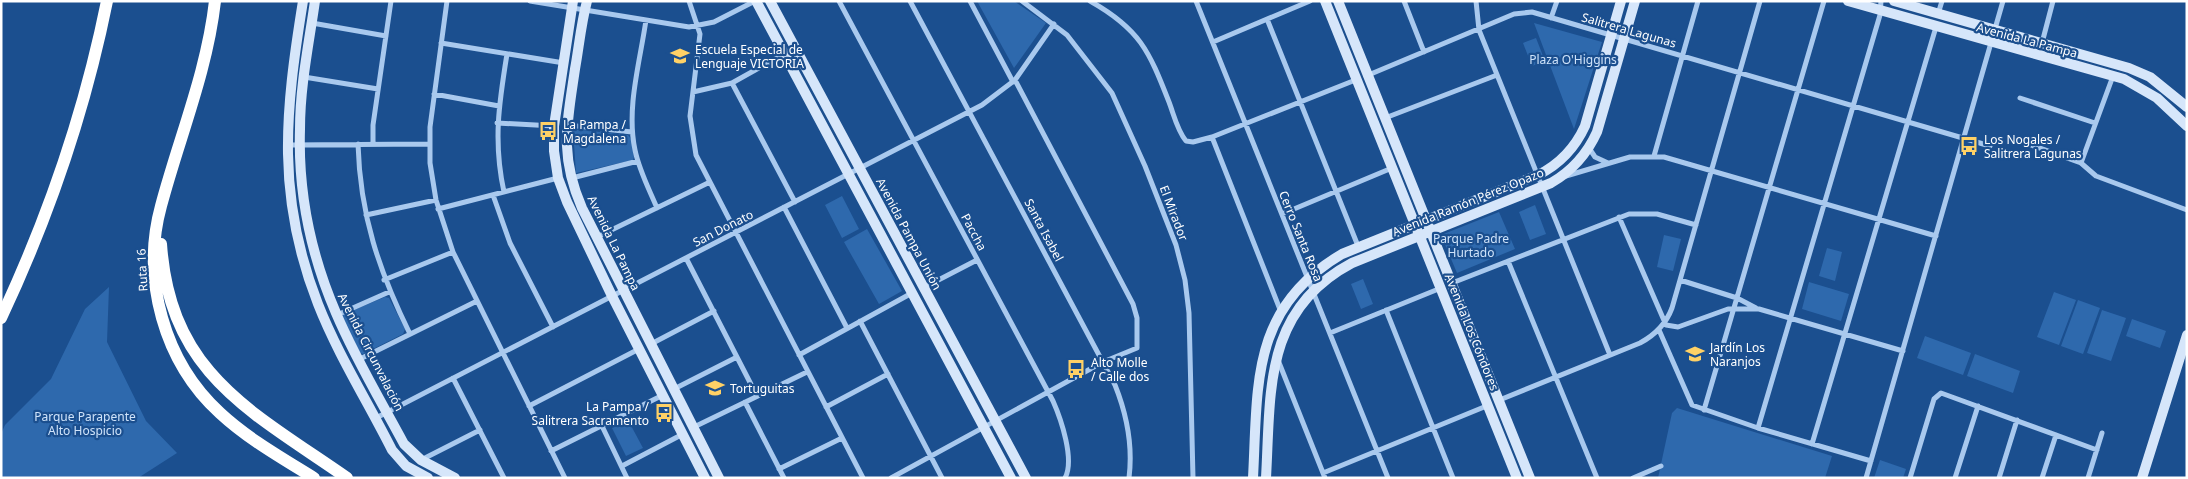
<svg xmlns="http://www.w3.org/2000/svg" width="2188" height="479" viewBox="0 0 2188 479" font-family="'Noto Sans',sans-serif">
<rect width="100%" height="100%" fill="#1b4f8f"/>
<path fill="#2e69ad" d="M977,1H1014L1046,23L1014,68Z
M1534,23L1602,42L1574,129Z
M1536,38L1545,61L1532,66L1523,43Z
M573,129L628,135L631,139L634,157L633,160L576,173Z
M842,196L859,229L842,238L825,205Z
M1535,205L1546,234L1530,240L1519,212Z
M1499,212L1515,249L1457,273L1441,235Z
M867,229L902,291L879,304L844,242Z
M1664,235L1681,239L1673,271L1657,267Z
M1827,248L1842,252L1835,281L1819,276Z
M1363,279L1373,304L1361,309L1351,284Z
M1809,282L1849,294L1841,321L1802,309Z
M109,287L107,342L146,421L177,453L138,478H1V434L5,425L51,379L85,309Z
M2054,292L2076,300L2059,345L2037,337Z
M385,297L389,298L405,329L403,334L363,354L360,353L342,317L344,314Z
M2078,300L2100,308L2083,354L2061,346Z
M2102,310L2126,318L2111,361L2087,353Z
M2132,319L2166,331L2160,348L2126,336Z
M1925,336L1971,353L1963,375L1917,358Z
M1975,354L2020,371L2013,393L1967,376Z
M1677,408L1832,456L1825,478H1658L1672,413Z
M628,420L643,448L626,456L612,428Z
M1880,460L1906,469L1903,478H1874Z"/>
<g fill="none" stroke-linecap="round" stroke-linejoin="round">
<path stroke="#a9c9ee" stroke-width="5" d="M447,1L430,127V163L436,200L453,252L565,478
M530,1L689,27L714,22L755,1
M689,1L700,34L690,116L696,155L863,478
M839,1L1053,401C1061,419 1075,460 1065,478
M910,1L1115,385C1127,415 1133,446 1129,478
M970,1L1013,82
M1022,1L1067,35L1112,93L1145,166L1176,245L1185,280L1189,313L1193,478
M1090,1C1140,29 1149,51 1169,102C1174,115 1177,130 1186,141L1193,142L1212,137L1358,79
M1196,1L1388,478
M1404,1L1424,52
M1476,1L1479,30L1610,355
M1938,14L1942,1
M1551,18L1557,1
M1267,19L1358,246
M646,20C640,62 626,108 635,150C639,170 649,189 657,208
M312,23L386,36
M1213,42L1310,1
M441,43L564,63
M2042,43L2053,1
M1366,76L1514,14L1532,12L1990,146
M304,77L378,89
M732,83L795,202
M693,92L732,83L784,54
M434,94L499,106
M2020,98L2095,123
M1385,118L1497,75
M497,123L554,126
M567,125L632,132
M1212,137L1281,312
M2012,138L2081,163L2096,176L2187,210
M358,144C360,215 379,271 410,334
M373,144V125L391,1
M287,145L429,144
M1589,148L1595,157L1608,163
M1654,156L1698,1
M2081,163L2113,76
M1566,176L1630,157H1664L1936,236
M572,178L638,161
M504,192C493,142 499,103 507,54
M493,195L510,243L553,327
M784,207L847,328
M438,209L558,178
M1282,214L1392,168
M366,215L436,200
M1619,217L1666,325L1678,327L1728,309H1759L1903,351
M597,237L710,182
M686,258L757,396
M1508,261L1597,478
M384,280L453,252
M1680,280L1737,298L1756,308
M1452,283L1629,214H1657L1696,225
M923,288L977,260
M1386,310L1453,478
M337,315L389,292
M860,321L942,478
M1659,330L1692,405L1758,428L1871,461
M1330,333L1441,288
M651,344L714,311
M799,355L912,293
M360,359L477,301
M1278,360L1325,478
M453,378L504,478
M674,389L737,357
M1497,401L1640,343C1655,335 1666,324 1672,308L1760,1
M745,402L784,478
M529,406L639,349
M826,407L888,374
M1704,410L1824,1
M376,418L982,105L1015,80L1054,24
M602,426L627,478
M694,427L807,372
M1758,428L1880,15L1881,1
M1812,444L1936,27
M551,451L663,395
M421,460L480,430
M622,466L683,434
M779,469L842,438
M1323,473L1489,405
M891,478L1103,362L1137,348V318L1133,304L1015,80
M1633,478L1661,466
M1866,478L2003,1
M1910,478L1934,399L1941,393L2097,450
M1955,478L1978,406
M1999,478L2017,420
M2042,478L2056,435
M2088,478L2102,433"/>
<path stroke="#d6e6fa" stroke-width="10" d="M303,1C285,112 276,197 318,304C338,355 368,402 392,450L406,466L428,478
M315,1C309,43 300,86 300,129C298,192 311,255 336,313C355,358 381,401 404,444L421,460L455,478
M573,1L554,126V151L558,178L567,202L612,296L705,478
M587,1C581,24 579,47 575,69C567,124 559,155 582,208L719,478
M756,1L1011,478
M770,1L1026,478
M1325,1L1517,478
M1338,1L1530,478
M1848,1L2124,79L2157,98L2187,126
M1894,1L2129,68L2150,77L2187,107
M1253,478C1258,385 1250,308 1342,254L1538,175C1560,164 1575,148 1585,126L1621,1
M1266,478C1271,391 1263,310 1352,263L1551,183C1572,171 1587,154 1597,132L1635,1
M2142,478L2187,335"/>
<path stroke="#fff" stroke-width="12" d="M215,1C207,72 179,138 161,206C141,279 164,362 220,413C248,439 282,458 314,478
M161,244C170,374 251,411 347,478
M1,318C48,218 85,110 107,1"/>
</g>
<defs>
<g id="school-bare" transform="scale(1.5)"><path d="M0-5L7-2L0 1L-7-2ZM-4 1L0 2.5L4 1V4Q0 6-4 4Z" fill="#ffd166" stroke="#1b4f8f" stroke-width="2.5" paint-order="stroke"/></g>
<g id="bus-bare" transform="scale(1.5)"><path d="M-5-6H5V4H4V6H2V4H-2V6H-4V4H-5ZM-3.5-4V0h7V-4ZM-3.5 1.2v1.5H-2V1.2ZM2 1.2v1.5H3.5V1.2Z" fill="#ffd166" stroke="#1b4f8f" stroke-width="2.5" paint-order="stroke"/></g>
</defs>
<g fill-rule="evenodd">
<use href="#school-bare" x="680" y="56"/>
<use href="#bus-bare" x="548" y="131"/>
<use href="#bus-bare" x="1969" y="146"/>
<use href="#school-bare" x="1695" y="354"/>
<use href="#bus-bare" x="1076" y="369"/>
<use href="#school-bare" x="715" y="388"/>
<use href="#bus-bare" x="664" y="413"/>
</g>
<g text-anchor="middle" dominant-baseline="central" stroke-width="4.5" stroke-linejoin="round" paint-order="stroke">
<g font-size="12" fill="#fff" stroke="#1b4f8f">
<text transform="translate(1629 30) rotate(16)">Salitrera Lagunas</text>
<text transform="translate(2027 40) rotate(15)">Avenida La Pampa</text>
<text transform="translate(1468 202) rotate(-22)">Avenida Ramón Pérez Opazo</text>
<text transform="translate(1174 213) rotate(69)">El Mirador</text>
<text transform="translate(723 228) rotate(-27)">San Donato</text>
<text transform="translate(1044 230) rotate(62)">Santa Isabel</text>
<text transform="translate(974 232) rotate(62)">Paccha</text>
<text transform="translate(909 234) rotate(62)">Avenida Pampa Unión</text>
<text transform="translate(1301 236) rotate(68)">Cerro Santa Rosa</text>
<text transform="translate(614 243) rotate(64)">Avenida La Pampa</text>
<text transform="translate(142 270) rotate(-93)">Ruta 16</text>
<text transform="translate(1472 332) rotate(68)">Avenida Los Cóndores</text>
<text transform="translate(371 352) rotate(63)">Avenida Circunvalación</text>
</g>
<g font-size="12" fill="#fff" stroke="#1b4f8f" text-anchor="start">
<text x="695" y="49">Escuela Especial de<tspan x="695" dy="14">Lenguaje VICTORIA</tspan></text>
<text x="563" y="124">La Pampa /<tspan x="563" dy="14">Magdalena</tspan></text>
<text x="1984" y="139">Los Nogales /<tspan x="1984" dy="14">Salitrera Lagunas</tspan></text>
<text x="1710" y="347">Jardín Los<tspan x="1710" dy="14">Naranjos</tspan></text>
<text x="1091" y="362">Alto Molle<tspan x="1091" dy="14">/ Calle dos</tspan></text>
<text x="730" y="388">Tortuguitas</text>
<text x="649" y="406" text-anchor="end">La Pampa /<tspan x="649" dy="14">Salitrera Sacramento</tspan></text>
</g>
<g font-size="12" fill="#cfe3fa" stroke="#1b4f8f">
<text x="1573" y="59">Plaza O'Higgins</text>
<text x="1471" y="238">Parque Padre<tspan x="1471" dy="14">Hurtado</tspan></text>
<text x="85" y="416">Parque Parapente<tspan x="85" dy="14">Alto Hospicio</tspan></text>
</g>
</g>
<rect width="2188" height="479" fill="none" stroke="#ffffff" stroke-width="5"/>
</svg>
